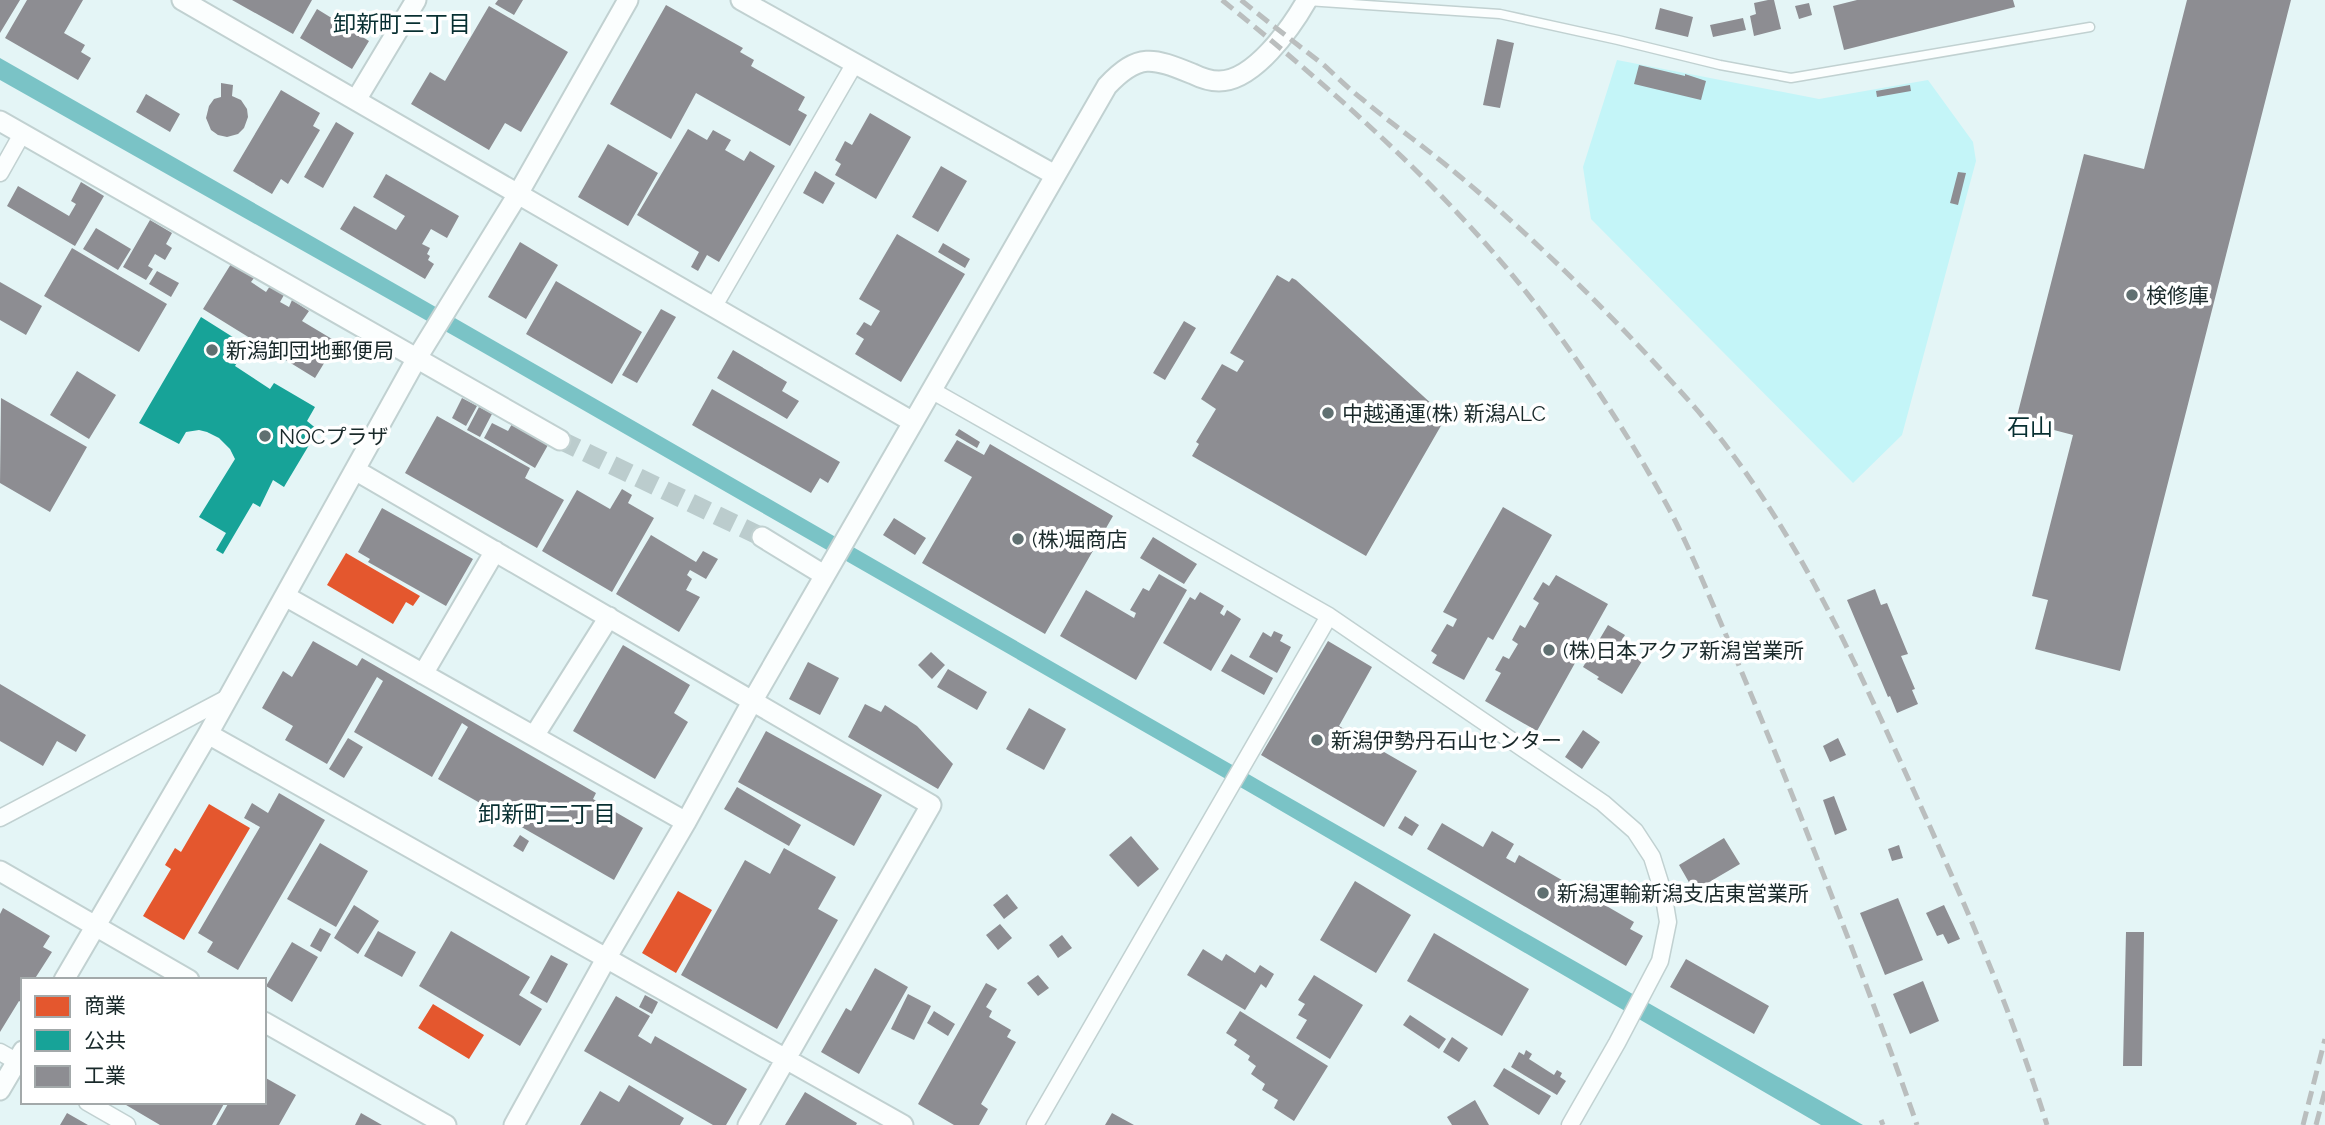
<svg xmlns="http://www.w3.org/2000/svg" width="2325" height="1125" viewBox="0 0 2325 1125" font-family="Raleway,'Noto Sans JP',sans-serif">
<rect width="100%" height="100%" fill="#e4f5f6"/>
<path fill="#c4f5f8" d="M1617,60L1819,99L1928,80L1973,142L1976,161L1902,435L1853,483L1591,219L1583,167Z"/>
<path fill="#7ac3c6" d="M0,58C622,412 1240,772 1863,1125H1821L1240,787L461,340L0,80Z"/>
<path fill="#e4572e" d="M346,553L420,596L413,606L406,602L393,624L327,585Z
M209,804L250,828L184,940L143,916L171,869L165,865L175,848L181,852Z
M678,891L712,910L676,973L642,953Z
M433,1004L484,1035L469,1059L418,1028Z"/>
<path fill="#17a398" d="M201,317L247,346L235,366L270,389L274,383L315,407L307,421L318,430L284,487L273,480L260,507L253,503L223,554L216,550L226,533L199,517L235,459L230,449L219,438L207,432L199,430L186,432L179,444L139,423Z"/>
<path fill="#8d8d92" d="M0,0H20L0,33Z
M27,0H83L64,33L85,45L81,52L91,58L78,80L5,38Z
M232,0H312L293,34Z
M498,0H523L514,15L495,4Z
M1768,0H1774L1781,29L1754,36L1750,16L1756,14L1754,3Z
M1857,0H2013L2015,7L1844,50L1833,6Z
M2187,0H2291L2120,671L2035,649L2048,600L2032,596L2073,435L2016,420L2084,154L2144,169Z
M1809,3L1812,15L1799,19L1795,6Z
M666,5L743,48L740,52L754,60L751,66L805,97L798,110L807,115L790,146L696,93L671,139L610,104Z
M489,6L568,52L521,132L505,123L489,150L411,104L430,72L445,81Z
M1660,8L1693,17L1688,37L1655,29Z
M317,9L369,41L352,69L300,38Z
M1743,18L1746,30L1713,37L1710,25Z
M1497,39L1514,43L1500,108L1483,105Z
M1639,65L1685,76V74L1706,81L1701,100L1634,84Z
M221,83L233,85L232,96L241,100L247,109L248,117L244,128L238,134L227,137L218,135L211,130L206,118L209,106L214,99L221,97Z
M1910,85L1911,91L1877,97L1876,91Z
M281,90L320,113L313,126L320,130L288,184L281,179L272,194L233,171Z
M146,94L180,114L170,132L136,112Z
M870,113L911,137L876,199L835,175L841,164L835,160L845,141L852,145Z
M336,122L354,133L323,188L304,177Z
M688,129L707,140L713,130L731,140L725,150L744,161L750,151L775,166L719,262L707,255L698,271L691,267L699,252L637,215Z
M608,144L658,173L628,226L578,197Z
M941,166L967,181L938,232L912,217Z
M815,171L835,183L823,204L803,193Z
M1958,172L1966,173L1958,205L1950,203Z
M386,174L459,216L447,238L431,229L422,244L430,248L427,254L430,256L428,260L434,264L425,279L340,229L354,206L396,230L405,216L373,197Z
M81,182L104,196L75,246L7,206L18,186L69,216L76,204L71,201Z
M150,220L172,233L166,244L172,248L165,260L155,254L148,266L153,269L146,280L123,267Z
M96,228L131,249L118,270L83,249Z
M897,234L965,274L901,382L855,354L864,339L856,334L864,322L871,326L880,311L859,299Z
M520,242L558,265L526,319L488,297Z
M943,243L970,259L965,268L938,252Z
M72,248L167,304L139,352L44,296Z
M231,264L254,278L251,282L266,292L270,286L284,295L280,302L289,307L292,300L309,311L302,321L337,342L315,378L203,309Z
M157,271L179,283L171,297L149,284Z
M1277,275L1289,282L1292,278L1296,280L1446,417L1366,556L1192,456L1199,444L1196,442L1216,409L1201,399L1222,364L1237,372L1244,361L1230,353Z
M556,281L642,332L612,384L526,334Z
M0,282L42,306L26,335L0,320Z
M661,309L676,317L637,383L622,375Z
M1184,321L1196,328L1165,380L1153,373Z
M733,350L787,382L782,391L799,401L787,419L717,378Z
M77,371L116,395L89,439L50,415Z
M712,389L840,462L828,483L820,478L811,493L692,425Z
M1,398L87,447L50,512L0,483Z
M462,398L477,406L466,426L452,418Z
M479,407L492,414L480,437L467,430Z
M437,416L530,468L525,478L564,500L537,548L405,473Z
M492,423L508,431L512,424L548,445L535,468L484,438Z
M959,429L980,442L977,448L955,435Z
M957,440L984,455L990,444L1113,516L1045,634L922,563L972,477L944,461Z
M622,489L632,495L628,503L654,518L612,592L542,551L577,490L610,509Z
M1503,507L1552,535L1493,640L1488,637L1464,680L1432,663L1437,655L1431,651L1447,624L1453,627L1457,619L1443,612Z
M382,508L473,559L446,606L368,562L370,559L358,552Z
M894,518L926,538L915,555L883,535Z
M651,535L696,562L703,551L718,559L706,579L690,570L687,575L692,579L686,590L700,597L679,632L616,594Z
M1153,537L1197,564L1184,584L1140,558Z
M1159,574L1187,590L1136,680L1060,636L1086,590L1134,618L1136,613L1130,610L1143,588L1149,591Z
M1556,575L1608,604L1537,731L1485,701L1501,673L1495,670L1503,656L1509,659L1518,644L1512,640L1520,625L1525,628L1539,603L1533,599L1543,582L1549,586Z
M1875,589L1881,605L1887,603L1908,654L1901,656L1915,689L1912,690L1918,704L1897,713L1890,696L1888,697L1847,600Z
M1200,592L1224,606L1220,613L1224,616L1227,610L1241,619L1211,671L1163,643L1190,597L1195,600Z
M1608,625L1625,635L1620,643L1644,658L1622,694L1597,679L1599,677L1583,667Z
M1274,631L1283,635L1280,641L1291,647L1277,673L1249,657L1263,632L1271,637Z
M313,641L357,666L362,658L596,793L593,799L643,828L614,880L438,779L468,727L462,723L432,777L354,732L383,681L377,677L327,764L285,740L293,726L262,708L283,671L292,677Z
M1328,641L1372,667L1339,726L1417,771L1384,827L1261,755Z
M623,645L690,685L674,713L688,722L655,779L573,731Z
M931,652L945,665L932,679L918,665Z
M1231,654L1273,678L1264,695L1221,671Z
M808,662L839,678L820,715L789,699Z
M948,669L987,692L977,710L937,687Z
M0,684L86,735L76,752L57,741L43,766L0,741Z
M865,704L881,712L885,705L917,726L953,764L938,789L848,737Z
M1029,708L1066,729L1044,770L1006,749Z
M1583,730L1600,742L1582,769L1565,757Z
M766,731L882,795L854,846L738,782Z
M348,738L363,747L344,778L329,769Z
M1838,738L1846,755L1830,762L1823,746Z
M737,787L801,825L789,846L724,809Z
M279,793L325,820L238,970L207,952L213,942L198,933L260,827L244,818L252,803L268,813Z
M1834,796L1847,830L1835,835L1823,800Z
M1405,816L1419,825L1412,836L1398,828Z
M1442,823L1483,847L1492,831L1514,844L1506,858L1515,863L1519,855L1634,922L1630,929L1643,936L1626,966L1427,849Z
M520,835L529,841L523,852L513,846Z
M1131,836L1159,869L1138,887L1109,855Z
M1724,838L1740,864L1694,891L1679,865Z
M320,843L368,871L336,927L287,899Z
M1899,845L1903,858L1892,861L1888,849Z
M784,848L836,877L818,909L838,920L777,1029L681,975L745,860L770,874Z
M1355,881L1411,915L1376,973L1320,940Z
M1007,894L1018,908L1004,919L993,905Z
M1898,898L1923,960L1885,975L1860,913Z
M354,905L379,921L358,954L334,938Z
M1944,905L1960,939L1948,944L1943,934L1937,936L1926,913Z
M3,908L50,936L43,947L52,952L34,980H23V1003L19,1001L0,1032V914Z
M1000,924L1012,938L998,950L986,935Z
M320,928L331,934L321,952L310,946Z
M378,931L416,952L402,977L364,956Z
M451,931L530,977L519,995L542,1009L520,1046L419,986Z
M2126,932H2144L2142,1066H2123Z
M1434,933L1529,989L1502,1036L1407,981Z
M1062,935L1072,948L1058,958L1049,945Z
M292,942L318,957L292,1002L266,986Z
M1203,949L1222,961L1226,954L1255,973L1260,965L1274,974L1266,988L1261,984L1245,1010L1187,975Z
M551,955L568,964L547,1003L530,993Z
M1686,959L1769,1006L1754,1034L1670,987Z
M875,968L908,987L859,1074L821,1052L846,1008L851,1011Z
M1038,975L1049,988L1038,996L1027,983Z
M1314,975L1363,1005L1330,1059L1296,1038L1307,1020L1298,1015L1305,1004L1298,1000Z
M1923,981L1939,1021L1910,1034L1893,994Z
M986,983L997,989L986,1007L992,1011L989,1017L1011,1030L1007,1037L1016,1042L981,1104L988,1109L979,1125H954L918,1104Z
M908,994L931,1006L914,1040L891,1029Z
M645,995L658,1002L652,1014L639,1007Z
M616,996L650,1016L638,1036L651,1044L655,1036L747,1089L726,1125H713L584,1051Z
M934,1011L955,1024L948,1036L927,1023Z
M1240,1011L1328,1066L1294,1121L1274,1108L1278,1100L1262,1090L1265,1084L1251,1074L1256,1066L1248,1060L1250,1056L1234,1045L1237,1040L1226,1033Z
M1410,1015L1446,1039L1439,1049L1403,1025Z
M1452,1037L1468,1048L1459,1062L1443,1052Z
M1526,1050L1532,1054L1529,1059L1554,1075L1557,1070L1562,1073L1560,1077L1566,1081L1557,1095L1511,1067L1519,1052L1524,1055Z
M1504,1068L1551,1096L1539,1115L1493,1086Z
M264,1077L296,1095L279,1125H216L229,1102H264Z
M629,1085L684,1118L680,1125H580L600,1091L619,1102Z
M805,1092L857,1123L856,1125H785Z
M1475,1100L1489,1125H1452L1447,1117Z
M121,1102H225L212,1125H160Z
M67,1113L88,1125H60Z
M361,1113L382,1125H355Z
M1112,1113L1134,1125H1105Z"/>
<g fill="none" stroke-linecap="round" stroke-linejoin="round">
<path stroke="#bbcccd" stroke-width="19" stroke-dasharray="19 10" stroke-linecap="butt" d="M560,440L762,537"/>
<g stroke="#c1d1d1" stroke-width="11">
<path id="service" d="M1307,1L1500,14L1618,40L1720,65L1791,78L2090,27"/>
</g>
<g stroke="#c1d1d1" stroke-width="19">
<path id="minor" d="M0,173L22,134
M714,306L855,63
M931,390L1329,616L1603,803L1635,831L1652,857L1663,892L1668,922L1660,961L1617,1043L1570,1125
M0,818L229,697
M0,1052L23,1065
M87,1102L127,1125
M1035,1125L1329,616"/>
</g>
<g stroke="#c1d1d1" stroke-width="23">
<path id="tertiary" d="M182,0L913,422
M741,0L1055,175
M356,100L416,0
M0,121L560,440
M355,470L931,805L748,1125
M762,537L824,575
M285,596L686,822
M423,674L495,551
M208,734L903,1125
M534,736L609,617
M0,871L189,980
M64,980L208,734L417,358L518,194L628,0
M264,1022L446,1125
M0,1090L23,1051
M514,1125L607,957L686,822L753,700L1107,86C1139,52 1153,58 1193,74C1201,78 1210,81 1219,81C1254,81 1291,28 1307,0"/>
</g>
<use href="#service" stroke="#fbfefe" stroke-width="8"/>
<use href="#minor" stroke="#fbfefe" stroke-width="16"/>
<use href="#tertiary" stroke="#fbfefe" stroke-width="19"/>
<path stroke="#babebe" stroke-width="5" stroke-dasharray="14 7" stroke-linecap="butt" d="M1222,0C1335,92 1447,189 1537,306C1583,366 1626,431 1663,498C1684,535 1700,575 1717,614C1744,677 1770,739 1795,802C1837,909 1879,1016 1917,1125
M1241,0C1269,23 1297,44 1325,66C1337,77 1349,89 1362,99C1393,125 1426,148 1457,174C1541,244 1618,321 1690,402C1786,510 1848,646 1907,776C1959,890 2010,1005 2047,1125
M1881,1120L1883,1125
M2303,1125L2325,1039
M2316,1125L2325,1091"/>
</g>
<g fill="#607071" stroke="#fff" stroke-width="2.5">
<circle cx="2132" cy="295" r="7"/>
<circle cx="212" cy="350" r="7"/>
<circle cx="1328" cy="413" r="7"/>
<circle cx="265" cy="436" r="7"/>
<circle cx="1018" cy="539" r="7"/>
<circle cx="1549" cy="650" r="7"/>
<circle cx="1317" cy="740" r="7"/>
<circle cx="1543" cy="893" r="7"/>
</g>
<g text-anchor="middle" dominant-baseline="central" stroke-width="7" stroke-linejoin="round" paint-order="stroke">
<g font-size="21" fill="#19292a" stroke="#fff" text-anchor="start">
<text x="2146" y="295">検修庫</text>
<text x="226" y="350">新潟卸団地郵便局</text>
<text x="1342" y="413">中越通運(株) 新潟ALC</text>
<text x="279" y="436">NOCプラザ</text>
<text x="1032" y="539">(株)堀商店</text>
<text x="1563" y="650">(株)日本アクア新潟営業所</text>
<text x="1331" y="740">新潟伊勢丹石山センター</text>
<text x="1557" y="893">新潟運輸新潟支店東営業所</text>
</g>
<g font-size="23" fill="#082f31" stroke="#fff">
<text x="402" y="23">卸新町三丁目</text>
<text x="2030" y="426">石山</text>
<text x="547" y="813">卸新町二丁目</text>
</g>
</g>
<rect x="21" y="978" width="245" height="126" fill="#ffffff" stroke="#a3a9aa" stroke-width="2"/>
<rect x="35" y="996" width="35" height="21" fill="#e4572e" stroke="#a3a9aa" stroke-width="2"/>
<text x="84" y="1013" font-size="21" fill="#19292a">商業</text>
<rect x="35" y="1030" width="35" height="21" fill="#17a398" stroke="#a3a9aa" stroke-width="2"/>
<text x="84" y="1048" font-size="21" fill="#19292a">公共</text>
<rect x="35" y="1066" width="35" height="21" fill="#8d8d92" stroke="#a3a9aa" stroke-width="2"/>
<text x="84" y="1083" font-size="21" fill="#19292a">工業</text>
</svg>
